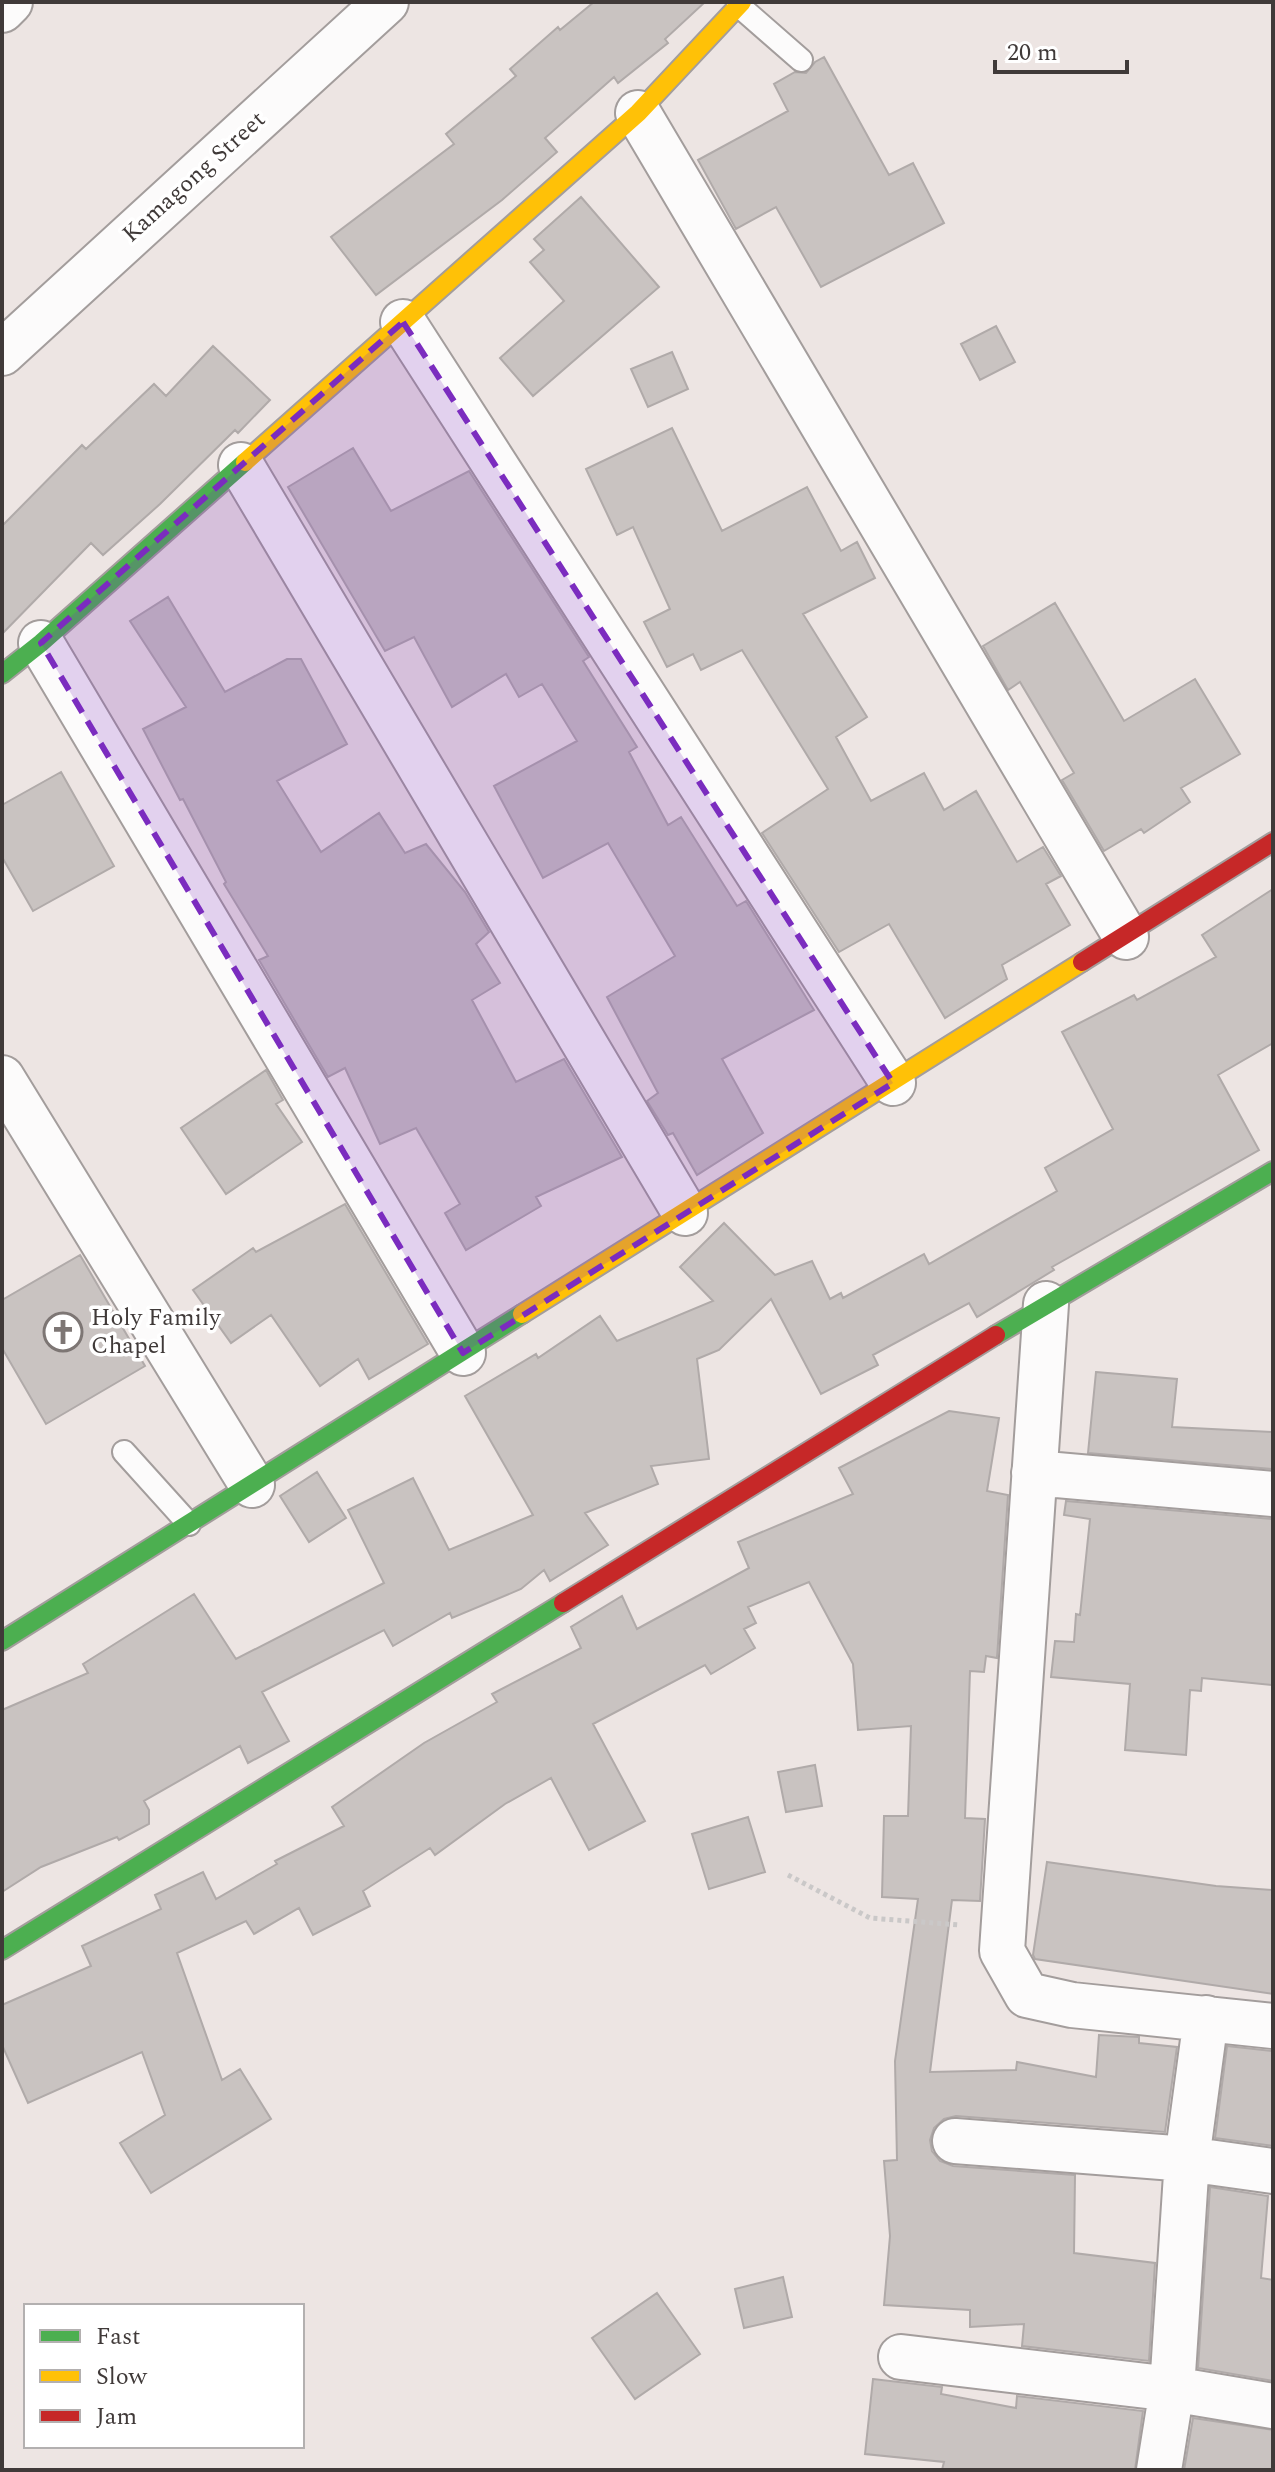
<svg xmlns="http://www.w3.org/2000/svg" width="1275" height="2472" viewBox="0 0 1275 2472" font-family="Spectral,serif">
<rect width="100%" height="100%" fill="#ede5e3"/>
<path fill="#c9c3c1" stroke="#b0aaa9" stroke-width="2" d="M594,2H705L665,39L668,43L618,83L614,77L545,138L557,152L502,200L376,295L331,237L454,144L446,134L516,76L510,69L558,27L560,30Z
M824,57L889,175L913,163L944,223L821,287L776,207L736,229L698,160L788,111L774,84L795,72L806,73L815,62Z
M581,197L659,287L533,396L500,358L564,301L530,262L544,250L534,239Z
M996,326L1015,362L980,380L961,344Z
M213,346L270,400L238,433L235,430L160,504L103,555L91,543L2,634V526L82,445L86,449L154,384L166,396Z
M672,352L688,389L648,407L631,369Z
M672,428L722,531L807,487L841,551L857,542L875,578L803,614L867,717L836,737L871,801L924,773L944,810L976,791L1017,862L1043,847L1061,876L1046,884L1070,925L1002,965L1007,979L945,1018L889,924L839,952L762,833L828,789L742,650L701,670L693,654L667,667L644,622L670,609L633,527L617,535L586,469Z
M353,448L391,511L469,471L589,657L583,661L637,747L629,752L668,825L681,817L737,906L746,901L814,1010L722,1059L763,1133L697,1175L673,1133L668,1135L647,1101L658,1093L607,997L675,956L608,843L543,878L494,786L577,741L542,684L519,697L506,674L452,707L414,637L385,651L288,487Z
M168,597L225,692L287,659H301L347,744L277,781L321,852L379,813L405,853L426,844L465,892L489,932L476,944L500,983L472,1000L516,1082L564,1059L622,1157L536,1197L541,1206L466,1250L445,1213L460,1204L416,1128L380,1144L345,1068L328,1077L259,960L268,956L224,884L226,882L183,799L180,800L143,729L186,707L130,621Z
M1055,603L1124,721L1195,679L1240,754L1181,788L1190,802L1144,833L1141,829L1104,851L1062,780L1074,773L1020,682L1008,690L983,646Z
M61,772L114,866L33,911L2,857V805Z
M1273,889V1043L1218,1075L1259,1150L1052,1267L1054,1270L977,1317L969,1303L873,1355L878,1365L821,1394L771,1299L719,1350L697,1359L709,1459L651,1466L658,1484L585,1513L608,1545L550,1581L544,1570L521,1589L452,1618L450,1613L393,1646L384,1630L262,1692L289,1741L248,1763L240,1746L144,1801L149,1810V1824L119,1840L117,1837L41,1867L2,1892V1710L88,1673L83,1664L194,1594L236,1659L384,1583L348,1510L413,1478L449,1550L533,1515L465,1396L536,1354L538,1358L600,1316L617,1341L713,1301L680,1267L724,1223L775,1275L812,1261L830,1299L841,1293L843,1298L924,1254L929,1264L1057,1191L1045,1168L1113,1129L1062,1032L1134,995L1137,1000L1216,957L1202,935Z
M266,1070L283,1100L276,1104L302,1142L226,1194L181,1128Z
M345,1204L428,1344L369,1379L358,1359L320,1386L271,1315L231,1343L193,1290L253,1248L256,1252Z
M80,1255L145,1366L46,1424L2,1348V1300Z
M1096,1372L1177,1379L1172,1427L1273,1432V1469L1088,1453Z
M949,1411L999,1418L987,1491L1008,1495L997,1658L986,1656L984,1672L970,1671L965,1818L985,1819L980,1901L952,1900L930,2072L1016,2070L1017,2062L1096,2077L1099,2035L1139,2037V2043L1177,2047L1165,2132L956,2116L944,2119L934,2128L930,2140L932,2151L940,2161L953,2166L1075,2175L1074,2253L1155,2263L1149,2361L1022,2346L1024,2324L970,2327V2310L884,2305L890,2236L884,2161L897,2160L895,2061L918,1899L882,1897L884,1816H908L911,1726L858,1730L853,1664L809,1582L748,1607L756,1623L744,1629L755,1648L711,1674L705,1665L593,1724L645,1821L589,1850L551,1778L505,1804L435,1855L430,1848L363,1891L370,1906L313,1935L299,1908L254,1934L246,1921L177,1953L222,2080L240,2069L271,2119L151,2193L120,2143L165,2115L142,2052L28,2103L2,2045V2005L91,1966L82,1946L161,1909L155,1895L203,1872L216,1899L277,1864L275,1861L344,1826L332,1807L424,1743L497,1702L492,1694L581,1648L571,1627L622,1596L637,1629L749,1568L738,1542L853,1494L839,1468Z
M317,1472L346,1518L309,1542L280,1496Z
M1066,1501L1273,1519V1685L1202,1678L1201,1691L1190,1690L1186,1755L1125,1750L1130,1684L1051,1677L1055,1641L1074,1642L1076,1614L1080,1615L1090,1519L1064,1515Z
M815,1765L822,1806L786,1812L778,1772Z
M748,1817L765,1872L709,1889L692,1834Z
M1047,1862L1216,1886L1273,1890V1994L1035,1959L1033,1955Z
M1227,2046L1273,2051V2146L1215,2138Z
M1210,2187L1268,2196L1261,2278L1273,2280V2381L1198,2368Z
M783,2277L792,2317L744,2328L735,2289Z
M657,2293L700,2354L635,2399L592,2338Z
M873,2379L942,2387L941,2394L1016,2408L1017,2396L1143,2411L1135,2470H942L944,2462L865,2454Z
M1193,2418L1273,2430V2470H1184Z"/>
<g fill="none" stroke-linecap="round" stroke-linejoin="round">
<g stroke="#a39d9c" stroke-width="26">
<path id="lane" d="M738,5L801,60
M124,1452L189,1524"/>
</g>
<g stroke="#a39d9c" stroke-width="48">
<path id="street" d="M2,10L10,2
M638,113L1126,937
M403,322L893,1083
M2,353L386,2
M241,465L685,1213
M41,643L463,1353
M2,1078L252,1485
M1046,1304L1002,1951L1027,1995L1072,2005L1273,2026
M1034,1473L1273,1494
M955,2141L1187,2159L1273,2171
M901,2357L1172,2389L1273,2406
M1159,2470L1172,2389L1187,2159L1206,2018"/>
</g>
<g stroke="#a39d9c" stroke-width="22">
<path id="fast" d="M2,674L41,643L245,462
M996,1335L1273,1171
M2,1641L522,1314
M2,1950L563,1603"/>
</g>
<g stroke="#a39d9c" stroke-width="22">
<path id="slow" d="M245,462L638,113L742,2
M522,1314L1082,962"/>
</g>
<g stroke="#a39d9c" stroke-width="22">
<path id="jam" d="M1082,962L1273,842
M563,1603L996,1335"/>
</g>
<path stroke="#cac8c8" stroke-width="5" stroke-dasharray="4 4" stroke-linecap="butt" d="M788,1875L870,1918L960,1925"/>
<use href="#lane" stroke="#fcfbfb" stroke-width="22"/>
<use href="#street" stroke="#fcfbfb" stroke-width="44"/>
<use href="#fast" stroke="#4caf50" stroke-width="18"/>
<use href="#slow" stroke="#ffc107" stroke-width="18"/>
<use href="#jam" stroke="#c62828" stroke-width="18"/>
</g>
<path fill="#7b2cbf" fill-opacity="0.2" stroke="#7b2cbf" stroke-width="6" stroke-dasharray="16 10" stroke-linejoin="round" d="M403,322L893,1083L463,1353L41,643Z"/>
<defs>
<g id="church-ring" transform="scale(2)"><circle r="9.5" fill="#fff" stroke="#7d7674" stroke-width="1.5"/><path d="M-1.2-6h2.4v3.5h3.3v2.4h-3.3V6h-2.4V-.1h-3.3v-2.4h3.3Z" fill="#7d7674"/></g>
</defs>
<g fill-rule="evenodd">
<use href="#church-ring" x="63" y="1332"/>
</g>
<g text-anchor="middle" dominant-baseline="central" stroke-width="7" stroke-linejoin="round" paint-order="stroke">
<g font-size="24" fill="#403a39" stroke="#fff">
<text transform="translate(194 177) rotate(-42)">Kamagong Street</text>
</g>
<g font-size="24" fill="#403a39" stroke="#fff" text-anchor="start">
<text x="91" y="1318">Holy Family<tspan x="91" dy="28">Chapel</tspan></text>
</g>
</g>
<rect width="1275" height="2472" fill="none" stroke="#403a39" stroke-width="8"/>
<rect x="24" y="2304" width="280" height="144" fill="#ffffff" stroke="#b3b0b0" stroke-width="2"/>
<rect x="40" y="2330" width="40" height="12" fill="#4caf50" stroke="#b3b0b0" stroke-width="2"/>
<text x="96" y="2344" font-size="24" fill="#403a39">Fast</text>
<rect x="40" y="2370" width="40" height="12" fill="#ffc107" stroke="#b3b0b0" stroke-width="2"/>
<text x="96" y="2384" font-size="24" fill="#403a39">Slow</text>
<rect x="40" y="2410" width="40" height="12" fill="#c62828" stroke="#b3b0b0" stroke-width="2"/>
<text x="96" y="2424" font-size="24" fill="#403a39">Jam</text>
<path d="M995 60v12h132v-12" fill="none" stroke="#403a39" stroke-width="4"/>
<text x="1007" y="60" font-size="24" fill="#403a39" stroke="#ffffff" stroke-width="6" paint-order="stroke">20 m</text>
</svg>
